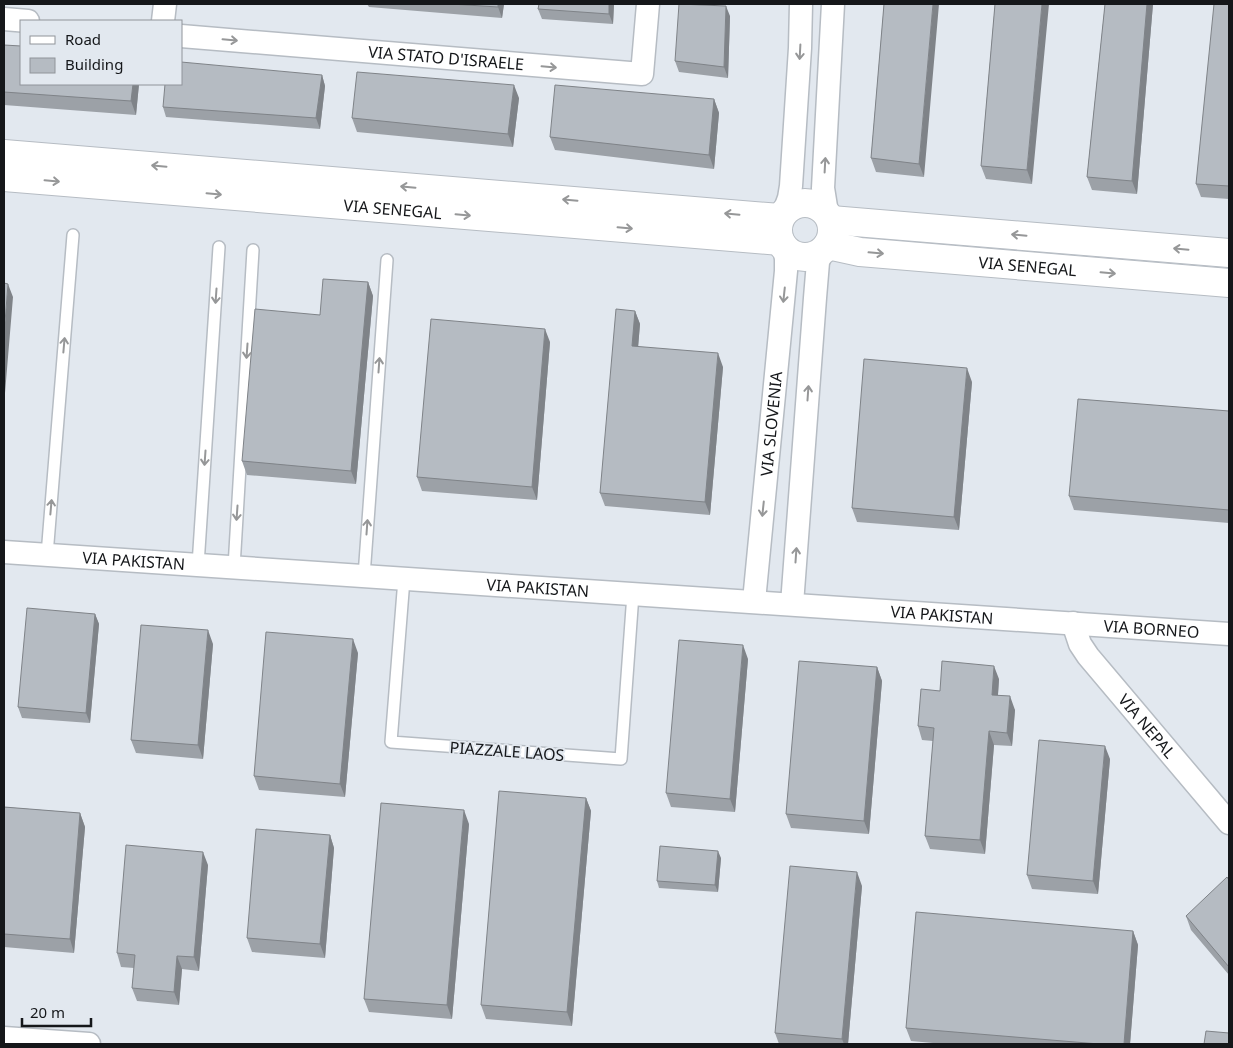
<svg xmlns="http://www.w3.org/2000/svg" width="1233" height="1048" viewBox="0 0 1233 1048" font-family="'Noto Sans',sans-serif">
<rect width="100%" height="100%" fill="#e2e8ef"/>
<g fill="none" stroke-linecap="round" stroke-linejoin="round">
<g stroke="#b6bcc3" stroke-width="14">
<path id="lane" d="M47,555L73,235
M198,565L219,247
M234,567L253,250
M364,576L387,260
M404,579L391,742L621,759L633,594"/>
</g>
<g stroke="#b6bcc3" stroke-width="25">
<g id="street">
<path d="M4,19L28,21"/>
<path d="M163,21L165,4"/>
<path id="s1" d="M181,36L642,74L648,4"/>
<path d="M784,212L789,198L791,186L800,48L801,4"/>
<path d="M827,213L823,188L833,4"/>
<path id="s2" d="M4,552L1229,634"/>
<path id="s3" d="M754,601L786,271V259L784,247"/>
<path d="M792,604L815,298L818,262L822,252"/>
<path id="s4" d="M1073,623L1080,644L1088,656L1229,823"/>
<path d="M4,1038L89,1044"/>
</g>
</g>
<g stroke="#b6bcc3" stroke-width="30">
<g id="secondary">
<path d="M4,154L780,218"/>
<path id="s5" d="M4,177L780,241"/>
<circle cx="805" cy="230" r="27"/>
<path d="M831,220L1229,253"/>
<path id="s6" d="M828,245L860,252L1229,283"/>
</g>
</g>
<use href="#lane" stroke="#fff" stroke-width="11"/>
<use href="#street" stroke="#fff" stroke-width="22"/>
<use href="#secondary" stroke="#fff" stroke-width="28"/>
</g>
<path fill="#9ca1a7" d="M367,4H504L502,18L369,7Z
M539,4H614L613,24L542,19L538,9Z
M884,4L924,177L876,172L871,158Z
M995,4L1032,184L986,179L981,166Z
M1105,4H1153L1137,194L1092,190L1087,177Z
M1229,4V199L1201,197L1196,184Z
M730,16L728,78L679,72L675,61Z
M4,45L21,84H139L136,115L4,105Z
M322,75L325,86L320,129L166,117L163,107Z
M519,98L513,147L357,132L352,118Z
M714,99L719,113L714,169L555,150L550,137Z
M368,282L373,296L356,484L247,475L242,461L320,315Z
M635,311L640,324L638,347L723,367L710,515L605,506L600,493Z
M550,342L537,500L422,491L417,477Z
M972,382L959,530L857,522L852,508Z
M1229,411V523L1074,510L1069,496Z
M95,614L99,624L90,723L22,718L18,707Z
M213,644L203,759L136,753L131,740Z
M358,653L345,797L259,790L254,776Z
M748,659L735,812L671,807L666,793Z
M877,667L882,681L869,834L791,828L786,814Z
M999,679L998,695L1015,710L1012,746L994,745L985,854L930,849L925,836L933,741L922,740L918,726L940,691Z
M1110,759L1098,894L1032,889L1027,875Z
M586,798L591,811L572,1026L486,1019L481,1005Z
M4,807L80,813L85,827L74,953L4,947Z
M469,824L452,1019L369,1012L364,999Z
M330,835L334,848L325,958L252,952L247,938Z
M721,858L718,892L659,888L657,881Z
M208,865L199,971L182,969L179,1005L137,1001L132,988L134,968L121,967L117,953Z
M1229,880V975L1191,930L1186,916Z
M862,886L848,1044H779L775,1033Z
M1133,931L1138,945L1130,1044H944L911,1041L906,1028Z"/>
<path fill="#7f8388" d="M498,4H504L502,18L498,7Z
M609,4H614L613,24L609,14Z
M933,4H939L924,177L919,164Z
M1042,4H1049L1032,184L1027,170Z
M1147,4H1153L1137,194L1132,181Z
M726,6L730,16L728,78L724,67Z
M322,75L325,86L320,129L316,118Z
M133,84H139L136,115L131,101Z
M514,85L519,98L513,147L508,134Z
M714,99L719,113L714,169L709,155Z
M368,282L373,296L356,484L351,471Z
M8,284L13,297L4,405V335Z
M635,311L640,324L637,360L632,346Z
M545,329L550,342L537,500L532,487Z
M718,353L723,367L710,515L705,502Z
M967,368L972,382L959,530L954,517Z
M95,614L99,624L90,723L86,713Z
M208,630L213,644L203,759L198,745Z
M353,639L358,653L345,797L340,784Z
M743,645L748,659L735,812L730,799Z
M994,666L999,679L997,708L992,695Z
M877,667L882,681L869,834L864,821Z
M1010,696L1015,710L1012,746L1007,733Z
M989,731L994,745L985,854L980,840Z
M1105,746L1110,759L1098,894L1093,881Z
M586,798L591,811L572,1026L567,1012Z
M464,810L469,824L452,1019L447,1005Z
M80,813L85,827L74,953L70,939Z
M330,835L334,848L325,958L320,944Z
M718,851L721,858L718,892L715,885Z
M203,852L208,865L199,971L194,957Z
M857,872L862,886L848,1044H844L842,1039Z
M1133,931L1138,945L1130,1044H1124Z
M177,956L182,969L179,1005L174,992Z"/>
<path fill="#b5bbc2" stroke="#7f8388" d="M451,4H498V7Z
M539,4H609V14L538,9Z
M679,4L726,6L724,67L675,61Z
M884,4H933L919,164L871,158Z
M995,4H1042L1027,170L981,166Z
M1105,4H1147L1132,181L1087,177Z
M1214,4H1229V186L1196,184Z
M4,45L21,46V84H133L131,101L4,92Z
M181,62L322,75L316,118L163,107L165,84H181Z
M357,72L514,85L508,134L352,118Z
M555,85L714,99L709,155L550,137Z
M323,279L368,282L351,471L242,461L255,309L320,315Z
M4,283L8,284L4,335Z
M616,309L635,311L632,346L718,353L705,502L600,493Z
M431,319L545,329L532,487L417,477Z
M864,359L967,368L954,517L852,508Z
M1078,399L1229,411V510L1069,496Z
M27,608L95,614L86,713L18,707Z
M141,625L208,630L198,745L131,740Z
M266,632L353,639L340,784L254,776Z
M679,640L743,645L730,799L666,793Z
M799,661L877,667L864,821L786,814Z
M942,661L994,666L992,695L1010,696L1007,733L989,731L980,840L925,836L934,728L918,726L921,689L940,691Z
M1039,740L1105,746L1093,881L1027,875Z
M499,791L586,798L567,1012L481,1005Z
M381,803L464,810L447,1005L364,999Z
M4,807L80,813L70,939L4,934Z
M256,829L330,835L320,944L247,938Z
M126,845L203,852L194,957L177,956L174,992L132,988L135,955L117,953Z
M660,846L718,851L715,885L657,881Z
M790,866L857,872L842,1039L775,1033Z
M1227,877L1229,880V967L1186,916Z
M916,912L1133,931L1124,1044H1099L906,1028Z
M1206,1031L1229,1033V1044H1204Z"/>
<defs><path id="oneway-shaft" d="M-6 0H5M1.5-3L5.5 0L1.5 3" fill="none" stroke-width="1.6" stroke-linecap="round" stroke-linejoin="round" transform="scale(1.25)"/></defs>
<g stroke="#969798">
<use href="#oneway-shaft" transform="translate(230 40) rotate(5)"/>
<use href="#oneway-shaft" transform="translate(800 52) rotate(93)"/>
<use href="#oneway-shaft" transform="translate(549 67) rotate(5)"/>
<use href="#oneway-shaft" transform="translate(825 165) rotate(-87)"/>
<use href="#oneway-shaft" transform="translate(159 166) rotate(-175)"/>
<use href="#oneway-shaft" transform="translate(52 181) rotate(5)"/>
<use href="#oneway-shaft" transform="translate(408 187) rotate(-175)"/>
<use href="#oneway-shaft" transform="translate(214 194) rotate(5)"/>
<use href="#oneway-shaft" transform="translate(570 200) rotate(-175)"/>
<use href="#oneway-shaft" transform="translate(732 214) rotate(-175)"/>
<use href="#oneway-shaft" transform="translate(463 215) rotate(5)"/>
<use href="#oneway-shaft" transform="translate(625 228) rotate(5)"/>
<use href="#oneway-shaft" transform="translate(1019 235) rotate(-175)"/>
<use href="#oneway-shaft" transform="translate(1181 249) rotate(-175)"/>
<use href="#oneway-shaft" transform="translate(876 253) rotate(5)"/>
<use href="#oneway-shaft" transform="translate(1108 273) rotate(5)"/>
<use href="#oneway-shaft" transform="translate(784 295) rotate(96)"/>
<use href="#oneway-shaft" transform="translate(216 296) rotate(94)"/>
<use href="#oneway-shaft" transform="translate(64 345) rotate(-85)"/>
<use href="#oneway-shaft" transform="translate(247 351) rotate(94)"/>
<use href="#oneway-shaft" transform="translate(379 365) rotate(-86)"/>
<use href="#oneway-shaft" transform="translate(808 393) rotate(-86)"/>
<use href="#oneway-shaft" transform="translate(205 458) rotate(94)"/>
<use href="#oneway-shaft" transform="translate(51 507) rotate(-85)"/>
<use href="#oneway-shaft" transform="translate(763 509) rotate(96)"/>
<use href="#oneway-shaft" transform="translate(237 513) rotate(94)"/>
<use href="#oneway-shaft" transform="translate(367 527) rotate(-86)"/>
<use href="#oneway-shaft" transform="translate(796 555) rotate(-86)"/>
</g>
<g text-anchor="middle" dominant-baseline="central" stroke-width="4" stroke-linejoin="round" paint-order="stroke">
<g font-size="16" fill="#15171a" stroke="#e2e8ef">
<text stroke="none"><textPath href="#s1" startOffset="266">VIA STATO D'ISRAELE</textPath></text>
<text stroke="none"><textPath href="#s5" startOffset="390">VIA SENEGAL</textPath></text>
<text stroke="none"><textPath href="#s6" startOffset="201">VIA SENEGAL</textPath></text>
<text stroke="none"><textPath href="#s3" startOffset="178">VIA SLOVENIA</textPath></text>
<text stroke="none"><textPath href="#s2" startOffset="130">VIA PAKISTAN</textPath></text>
<text stroke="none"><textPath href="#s2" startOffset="535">VIA PAKISTAN</textPath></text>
<text stroke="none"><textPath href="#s2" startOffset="940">VIA PAKISTAN</textPath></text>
<text stroke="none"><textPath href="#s2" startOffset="1150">VIA BORNEO</textPath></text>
<text stroke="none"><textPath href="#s4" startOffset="128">VIA NEPAL</textPath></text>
<text transform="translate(507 751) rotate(4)">PIAZZALE LAOS</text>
</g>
</g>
<rect width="1233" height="1048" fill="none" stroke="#15171a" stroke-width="10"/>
<rect x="20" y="20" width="162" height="65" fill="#e2e8ef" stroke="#90949a"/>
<rect x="30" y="36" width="25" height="8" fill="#ffffff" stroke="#90949a"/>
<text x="65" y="45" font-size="15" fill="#15171a">Road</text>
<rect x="30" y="58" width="25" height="15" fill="#b5bbc2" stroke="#90949a"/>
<text x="65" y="70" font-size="15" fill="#15171a">Building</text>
<path d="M22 1018v8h69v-8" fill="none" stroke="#15171a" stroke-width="2.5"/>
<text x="30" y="1018" font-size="15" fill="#15171a" stroke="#e2e8ef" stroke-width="4" paint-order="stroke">20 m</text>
</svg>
